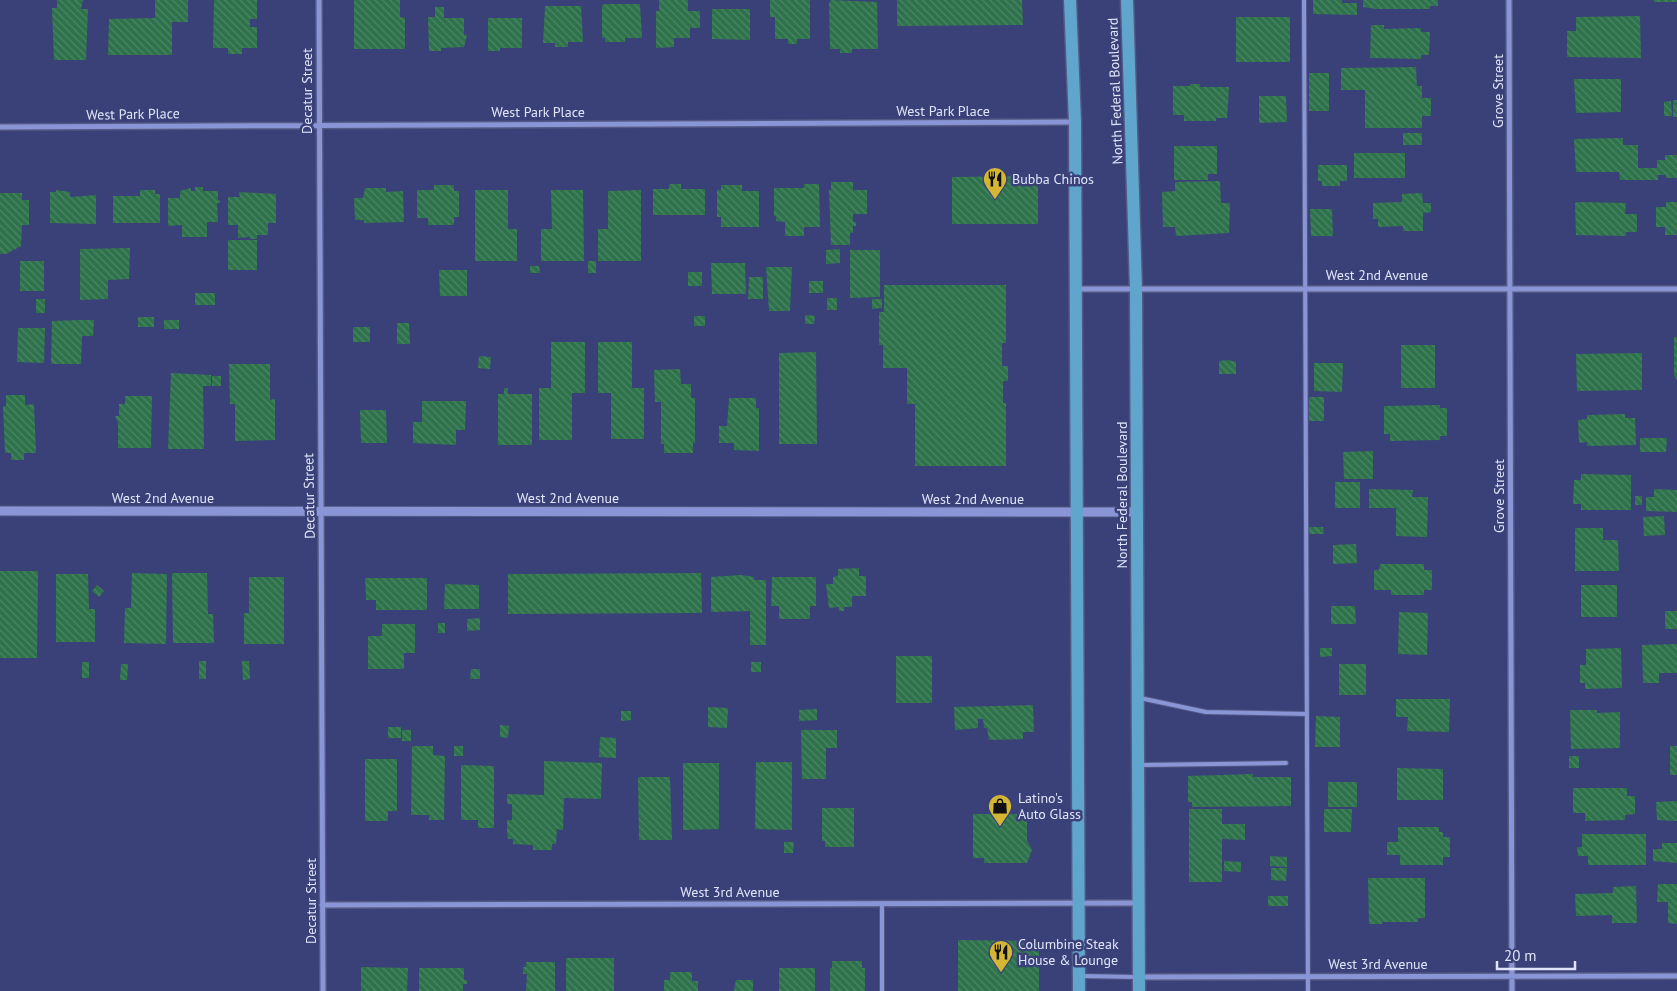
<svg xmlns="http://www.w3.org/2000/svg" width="1677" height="991" viewBox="0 0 1677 991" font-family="'PT Sans',sans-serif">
<defs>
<pattern id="building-back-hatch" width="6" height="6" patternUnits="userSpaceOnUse" patternTransform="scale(1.25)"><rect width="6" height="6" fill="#2e724b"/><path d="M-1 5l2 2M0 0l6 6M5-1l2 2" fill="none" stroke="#4c8666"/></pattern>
</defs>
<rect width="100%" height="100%" fill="#3a4179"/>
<path fill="url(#building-back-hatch)" d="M57,0H83L81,9H88L86,60H54L52,8H57Z
M155,0H188V22H172V55H108L109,19L155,18Z
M214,0H257V19H250V27H257V48H242V54H228V48H213Z
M354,0H400V17L405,18V49H354Z
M659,0H688V11H700V28H690V38H674V47L656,48V11H659Z
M770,0H810V39H797V44H788V39H775V17H770Z
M831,0L877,2L878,49H852V53H840V49H830L829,3Z
M897,0H1022L1023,25L897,26Z
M1313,0H1342V3H1357V15L1313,14Z
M1363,0H1438V6H1430V9H1376L1363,7Z
M1654,0H1677V2H1654Z
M605,4H640L642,38H625V42H605V38H602V5Z
M545,6H581L583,42H568V47H555V43H543Z
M435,7H444V18H464V35H467L464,47L441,48V51H429L428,17H435Z
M712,9H750V40L712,39Z
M1640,16L1641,58L1567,57V31H1576V17Z
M1236,17H1290V62H1236Z
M488,18H522V48H500V51H488Z
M1371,25H1384V29L1421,28V32H1430L1429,55H1421V59L1370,58Z
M1416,67L1417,86H1422V98H1431V116H1422V128H1365V90H1341V68Z
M1309,73H1329V111H1309Z
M1574,79H1621V112L1576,113Z
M1190,84H1200V87H1229L1227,118H1216V121H1184V115H1173V86H1190Z
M1259,96H1286L1287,122L1259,123Z
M1673,100H1677V117H1673Z
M1671,101L1672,116H1664V102Z
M1403,133H1422V145H1403Z
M1623,138V145H1638V168H1657V160H1665V155H1677V178H1666V175H1658V180H1620L1619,172H1576L1574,139Z
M1174,146H1217V174H1208V180H1174Z
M1354,153H1405V178H1354Z
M1318,165H1347V181H1340V186H1322V181H1318Z
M1038,176V224H952V177Z
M1220,181L1221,203H1230L1229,233L1176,236L1175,227H1163L1162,192L1175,191V182Z
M831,182H853V190H867V214H853V222H856V226H853V233H850V245H831L829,190H831Z
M669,184H681V189H705V215H653V189H669Z
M804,184H819L820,227H804V236H785V222L776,221V216H774V188H804Z
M434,185H454V191H459V217H454V225H428V218H417V190H434Z
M721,185H742V191H759V227H721V217H717V190H721Z
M195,187H203V191H218V200H220V203H217L218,222H207V237H182V225L168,226V198H180V191L191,188V191H195Z
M365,188H386V192L403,191L404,222L364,223V220H355L354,198H363Z
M56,190L70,192V197L96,195V224L50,223V192H56Z
M140,190H155V194H160V223H113V196H140Z
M475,190H508V229H517V261H475Z
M551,190H583L584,261H541V229H552Z
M641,190V261H598V229H608V191Z
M239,192L276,194V223H268V235H257V239H250V237L238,238V225H228V197H240Z
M0,193H22V200H29V225H22L21,246L6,254H0Z
M1422,193L1423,203H1431V212L1423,213V231H1403V226L1378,227V219H1373V203L1402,202V194Z
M1577,202L1626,203L1625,214H1637V232H1626V236L1576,235L1575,203Z
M1666,202H1677V235H1665V227H1656V207H1666Z
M1310,209H1332L1333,236H1311Z
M228,240H257V270H228Z
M130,248L129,279L108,280V299L80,300V249Z
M840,249V263L826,264V250Z
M850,250H880V297L850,298Z
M20,261H44V291H20Z
M588,261H596V273H588Z
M711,263H745L746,294H712Z
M530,266H539L540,273H530Z
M766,267H792L790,311H769Z
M439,270H467V296H440Z
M688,272H702V286H688Z
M749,277H763V299H748Z
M809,281H823V293H809Z
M884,285H1006V343H1002V366H1008V381H1003V403H1006V466H915V404H907V368H883V345H879V312H884Z
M195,293H215V305H195Z
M827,298H837V310H827Z
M36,299H45V313H36Z
M872,299H882V308L872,309Z
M805,315L815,316L814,324H805Z
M694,316H705V326H694Z
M138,317H154V327H138Z
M80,320H94L93,336H82L81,364H51L52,321Z
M164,320H179V329H164Z
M397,323H409L410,344H397Z
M353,327H370V342H353Z
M18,328H45L44,363L17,362Z
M1674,337H1677V380L1674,375Z
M551,342H585V393H572V440H539V388H551Z
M598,342H632V388H644V439H611V393H598Z
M1401,345H1435V388H1401Z
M816,352L817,444H779V353Z
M1642,353V390L1577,391L1576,354Z
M479,356L491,357L490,369L478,368Z
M1228,360L1236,362V374H1219V361Z
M1314,363H1343L1342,392L1314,391Z
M229,364H270V400L275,399V440L235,441V404H230Z
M680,369L681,384H691V398H695V443H693V453H664V444H661V402H655L654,370Z
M171,373L211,375V386H203L204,449H168Z
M212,376H221V386H212Z
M504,388H508V394H532V445H498V394H504Z
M6,395H25V405L34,404L36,453H24V460H11V453H5L3,406H6Z
M125,396H152L151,448H118V423L115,416H119V404H125Z
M1309,397H1324V421H1309Z
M729,398H756V408H759V451L734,450V443H719V426H727Z
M422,401H466L465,430H456V445L413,443V422H422Z
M1440,405V408H1447V436H1440V440L1390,441V434H1384V406Z
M360,410H386L387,443H361Z
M1625,414V418H1635L1636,445L1587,446V442L1579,443L1578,420L1587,419V415Z
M1640,438H1667L1666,452H1640Z
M1373,451V479H1344L1343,452Z
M1581,474L1631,475V510H1581V504H1573L1574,480H1581Z
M1335,482H1360V508H1335Z
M1369,489L1413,490L1412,497H1428L1427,537L1396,536V508H1369Z
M1654,489L1677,490V512L1646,511V497H1654Z
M1635,496H1642V505H1635Z
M1664,516L1665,535L1644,536L1643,517Z
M1309,527H1323L1324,534H1309Z
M1575,528H1603V540H1618L1619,571H1575Z
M1356,544L1357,563L1333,564V545Z
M1380,564H1424V570H1432V590H1424V595H1391V590H1374V570H1379Z
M859,568V576H866V596H852V607H844V611H839V607L829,608L826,584H833V577L838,576V569Z
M0,571H38L37,658H0Z
M132,573L167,574L166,644L124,643L125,608H131Z
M172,573H207L208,614H213L214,643H173Z
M701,573L702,613L508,614V574Z
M56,574H88L89,609H95V642H56Z
M741,575L754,577V580H766V645H750V611L711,612V577Z
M249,577H284V644H244V613H249Z
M772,577H816V606H810V619H779V606H771Z
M365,578H427V610H376V600H366Z
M445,584L479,585V609H444Z
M97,585L104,591L99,597L92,591Z
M1581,585H1617V617H1581Z
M1331,606H1355L1356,624H1331Z
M1665,611H1677V629H1665Z
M1399,612L1428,613L1427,655L1398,654Z
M480,618V630L467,631V619Z
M438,623H445V633H438Z
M382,624H415V653H404V669H368V636H382Z
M1677,644V673H1659V683H1643L1642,645Z
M1320,648H1332V656L1320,657Z
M1621,648L1622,688L1585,689V683H1580V665H1586V649Z
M896,656H932V703H896Z
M199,661H206V679H199Z
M242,661H249L250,679L243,680Z
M82,662H89V678H82Z
M751,662H761V672H751Z
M121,664H128L127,680H120Z
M1339,664H1366V695H1339Z
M471,669H480V679H470Z
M1396,699H1450L1449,732L1407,731L1408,717H1396Z
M1033,705L1034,732H1023V739L989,740L987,728H984L983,719H978V728L955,730L954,707Z
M708,707L728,708L727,728L708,727Z
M817,709V720L799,721V710Z
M1570,710H1597V713L1620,712V748L1571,749Z
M621,711H631V720L621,721Z
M1316,716L1340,717V747H1315Z
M500,725L509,726L508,738L500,737Z
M388,727H401V738H388Z
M402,730H411V741H402Z
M801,730H837V748H826V779H802Z
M600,737L616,738V758L599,757Z
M412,746H433V755L445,756L444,820H429V815H411Z
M454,746H463V756H454Z
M1670,746H1677V775H1670Z
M1569,756H1579V768H1569Z
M365,759H397V811H388V821H365Z
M544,761L602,763L601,799L564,798L563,830L557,829L556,844H552V850H533V845L513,844V839H508L507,832V820H512V804H507V794L544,795Z
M756,762H792V830L755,829Z
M683,763H719V829L683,830Z
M461,765L494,766V828H478V820H461Z
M1397,768L1443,769V800H1397Z
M1253,774V777H1291V806L1192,807V802H1188V776Z
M638,777H670L672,840H639Z
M1328,782H1357V807H1328Z
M1573,788H1627V796H1635V814L1625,815V820L1585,821V813H1573Z
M1677,801V821L1657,820L1656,802Z
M822,808H854V847H825V841H822Z
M1189,809H1222V824H1245V840L1222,839V882H1189Z
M1324,809H1352L1351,832H1324Z
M973,814H1027V840L1032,850L1027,863H984V858H973Z
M1398,827H1439V832H1443V837H1450V857H1443V865H1400V855H1387V842H1398Z
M1582,834H1646V865H1588V856H1578L1577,847H1582Z
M784,842H794L793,853H784Z
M1662,843H1677V863L1653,861V849H1662Z
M1270,856L1287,857V867L1270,866Z
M1224,861L1241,862V872L1224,871Z
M1271,868H1287L1286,881L1271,880Z
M1368,878H1425V918H1418V922H1382V924H1369Z
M1658,884H1677V924L1668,923V902H1657Z
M1636,886L1637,923H1612V915L1576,916L1575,894L1613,893V887Z
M1268,896H1288V906H1268Z
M958,940L1039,941V991H958Z
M566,958H614V991H566Z
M832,961H862V968H865V991H830V968H832Z
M526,962H555V991H526L527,974H523V967H526Z
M361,967L408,968L407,991H361Z
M419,968H464V980H467V984H463V991H419Z
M779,968H815V991H779Z
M670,972H692V981H698V991H664V980H670Z
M736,980H753V991H734Z"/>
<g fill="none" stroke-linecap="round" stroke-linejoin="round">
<g stroke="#535884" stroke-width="6">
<path id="service" d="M1304,0L1308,991
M1140,698L1206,712L1307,714
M1141,765L1286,763
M882,903V991
M1081,976L1137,977"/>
</g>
<g stroke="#535884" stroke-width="8">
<path id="minor" d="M319,0L323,991
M1509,0L1512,991
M0,127L1074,122
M1077,289H1677
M322,905L1138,903
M1140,977L1677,976"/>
</g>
<g stroke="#535884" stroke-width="11">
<path id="tertiary" d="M0,511L1137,512"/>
</g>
<g stroke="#535884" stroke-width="15">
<path id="primary" d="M1070,0L1075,122L1079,991
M1127,0L1136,289L1139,991"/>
</g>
<use href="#service" stroke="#8995d4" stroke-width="4"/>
<use href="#minor" stroke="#8995d4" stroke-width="5"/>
<use href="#tertiary" stroke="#8995d4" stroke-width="9"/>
<use href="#primary" stroke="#60a5cc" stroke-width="12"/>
</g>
<defs>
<g id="restaurant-pin" transform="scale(1.25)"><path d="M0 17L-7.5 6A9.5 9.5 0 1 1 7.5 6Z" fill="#d4b635" stroke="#3a4179"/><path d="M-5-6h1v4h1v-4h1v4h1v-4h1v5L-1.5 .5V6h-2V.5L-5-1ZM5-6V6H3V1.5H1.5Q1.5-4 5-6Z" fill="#111"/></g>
<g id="shop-pin" transform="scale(1.25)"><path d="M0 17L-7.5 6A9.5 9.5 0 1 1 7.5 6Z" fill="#d4b635" stroke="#3a4179"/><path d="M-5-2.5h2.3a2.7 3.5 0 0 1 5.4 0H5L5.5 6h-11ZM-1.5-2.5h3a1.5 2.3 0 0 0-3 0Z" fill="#111"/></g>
</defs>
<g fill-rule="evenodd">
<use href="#restaurant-pin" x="995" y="179"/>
<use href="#shop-pin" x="1000" y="806"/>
<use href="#restaurant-pin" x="1001" y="952"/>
</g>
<g text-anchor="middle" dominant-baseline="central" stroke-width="5" stroke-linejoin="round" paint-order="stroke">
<g font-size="14" fill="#e0e5f9" stroke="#3a4179">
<text transform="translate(307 91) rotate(-90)">Decatur Street</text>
<text transform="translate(1115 91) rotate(-92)">North Federal Boulevard</text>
<text transform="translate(1498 91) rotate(-90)">Grove Street</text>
<text x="943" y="111">West Park Place</text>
<text x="538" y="112">West Park Place</text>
<text transform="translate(133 114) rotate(-1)">West Park Place</text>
<text x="1377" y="275">West 2nd Avenue</text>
<text transform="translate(1122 495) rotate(-90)">North Federal Boulevard</text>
<text transform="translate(309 496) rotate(-91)">Decatur Street</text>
<text transform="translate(1499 496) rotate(-90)">Grove Street</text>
<text x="163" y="498">West 2nd Avenue</text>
<text x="568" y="498">West 2nd Avenue</text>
<text x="973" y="499">West 2nd Avenue</text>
<text x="730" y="892">West 3rd Avenue</text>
<text transform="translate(311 901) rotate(-90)">Decatur Street</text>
<text x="1378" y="964">West 3rd Avenue</text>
</g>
<g font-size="14" fill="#e0e5f9" stroke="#3a4179" text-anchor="start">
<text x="1012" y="179">Bubba Chinos</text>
<text x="1018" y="798">Latino's<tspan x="1018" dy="16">Auto Glass</tspan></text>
<text x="1018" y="944">Columbine Steak<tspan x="1018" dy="16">House &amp; Lounge</tspan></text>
</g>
</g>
<path d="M1497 961v8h78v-8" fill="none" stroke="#e0e5f9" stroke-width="2.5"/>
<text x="1504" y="961" font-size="15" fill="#e0e5f9" stroke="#3a4179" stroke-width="4" paint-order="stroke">20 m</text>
</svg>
